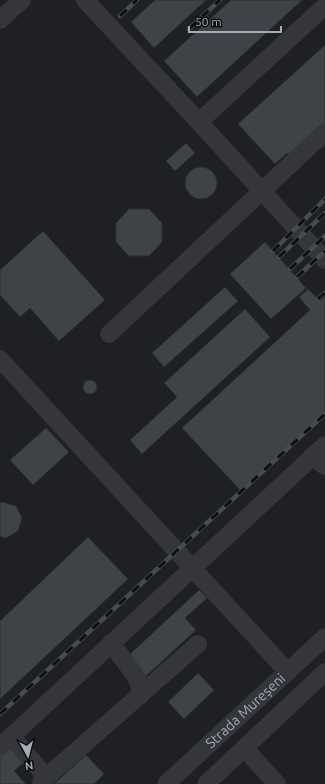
<svg xmlns="http://www.w3.org/2000/svg" width="325" height="784" viewBox="0 0 325 784" font-family="Ubuntu,sans-serif">
<rect width="100%" height="100%" fill="#131415"/>
<path fill="#1f2023" d="M0,0H325V784H0Z"/>
<path fill="#3f4246" stroke="#2d2e32" d="M155,0H206L154,48L131,22Z
M231,0H302L197,97L164,61Z
M325,45V123L289,155L287,153L275,164L238,124Z
M186,143L195,153L175,171L166,161Z
M185 183a16 16 0 1 1 32 0a16 16 0 1 1-32 0Z
M129,209H149L162,223V242L149,256H129L116,242V223Z
M43,231L105,300L59,341L30,308L20,317L0,295V270Z
M265,242L306,288L271,319L230,274Z
M225,287L238,301L164,367L152,353Z
M308,289L320,301L325,297V412L240,490L182,428L310,310L299,297Z
M245,309L270,337L142,454L130,440L177,397L164,383Z
M83 387a7 7 0 1 1 14 0a7 7 0 1 1-14 0Z
M46,428L69,452L33,485L10,460Z
M2,502L16,506L22,518L18,531L6,538L0,536V503Z
M88,537L128,579L0,699V621Z
M199,590L207,598L185,618L196,630L146,676L128,656Z
M198,673L214,690L184,719L168,702Z
M11,744L26,760L14,771L26,784H0V755Z
M86,755L104,774L94,784H54Z"/>
<g fill="none" stroke-linecap="round" stroke-linejoin="round">
<g stroke="#34363b" stroke-width="18">
<path d="M85,0L199,122L325,260"/>
<path d="M0,20L22,0"/>
<path d="M199,122L325,6"/>
<path d="M109,334L325,132"/>
<path d="M0,359L287,671"/>
<path d="M312,456L325,466"/>
<path d="M111,643L135,675L140,686V696"/>
<path d="M11,736L46,777"/>
<path d="M0,747L325,445"/>
<path d="M244,748L277,784"/>
<path d="M41,782L198,644"/>
<path id="s1" d="M166,784L325,637"/>
<path d="M206,784L325,672"/>
</g>
<g stroke="#474b50" stroke-width="4.5">
<path id="rail" d="M120,16L137,0
M189,29L220,0
M273,251L325,199
M279,257L325,213
M290,269L325,236
M297,277L325,251
M318,299L325,293
M0,714L325,414"/>
</g>
<use href="#rail" stroke="#0e0f10" stroke-width="3" stroke-dasharray="9" stroke-linecap="butt"/>
</g>
<g text-anchor="middle" dominant-baseline="central" stroke-width="3" stroke-linejoin="round" paint-order="stroke">
<g font-size="14" fill="#a4adb7" stroke="#0e0f10">
<text stroke="none"><textPath href="#s1" startOffset="108">Strada Mureșeni</textPath></text>
</g>
</g>
<g transform="translate(28 756) rotate(173)" stroke="#0e0f10" stroke-width="3" paint-order="stroke">
<path d="M0-3L7 15L0 10L-7 15Z" fill="#a4adb7"/>
<text y="-6" font-size="11" font-weight="bold" text-anchor="middle" fill="#a4adb7">N</text>
</g>
<path d="M189 26v6h92v-6" fill="none" stroke="#a4adb7" stroke-width="2"/>
<text x="195" y="26" font-size="12" fill="#a4adb7" stroke="#0e0f10" stroke-width="3" paint-order="stroke">50 m</text>
</svg>
